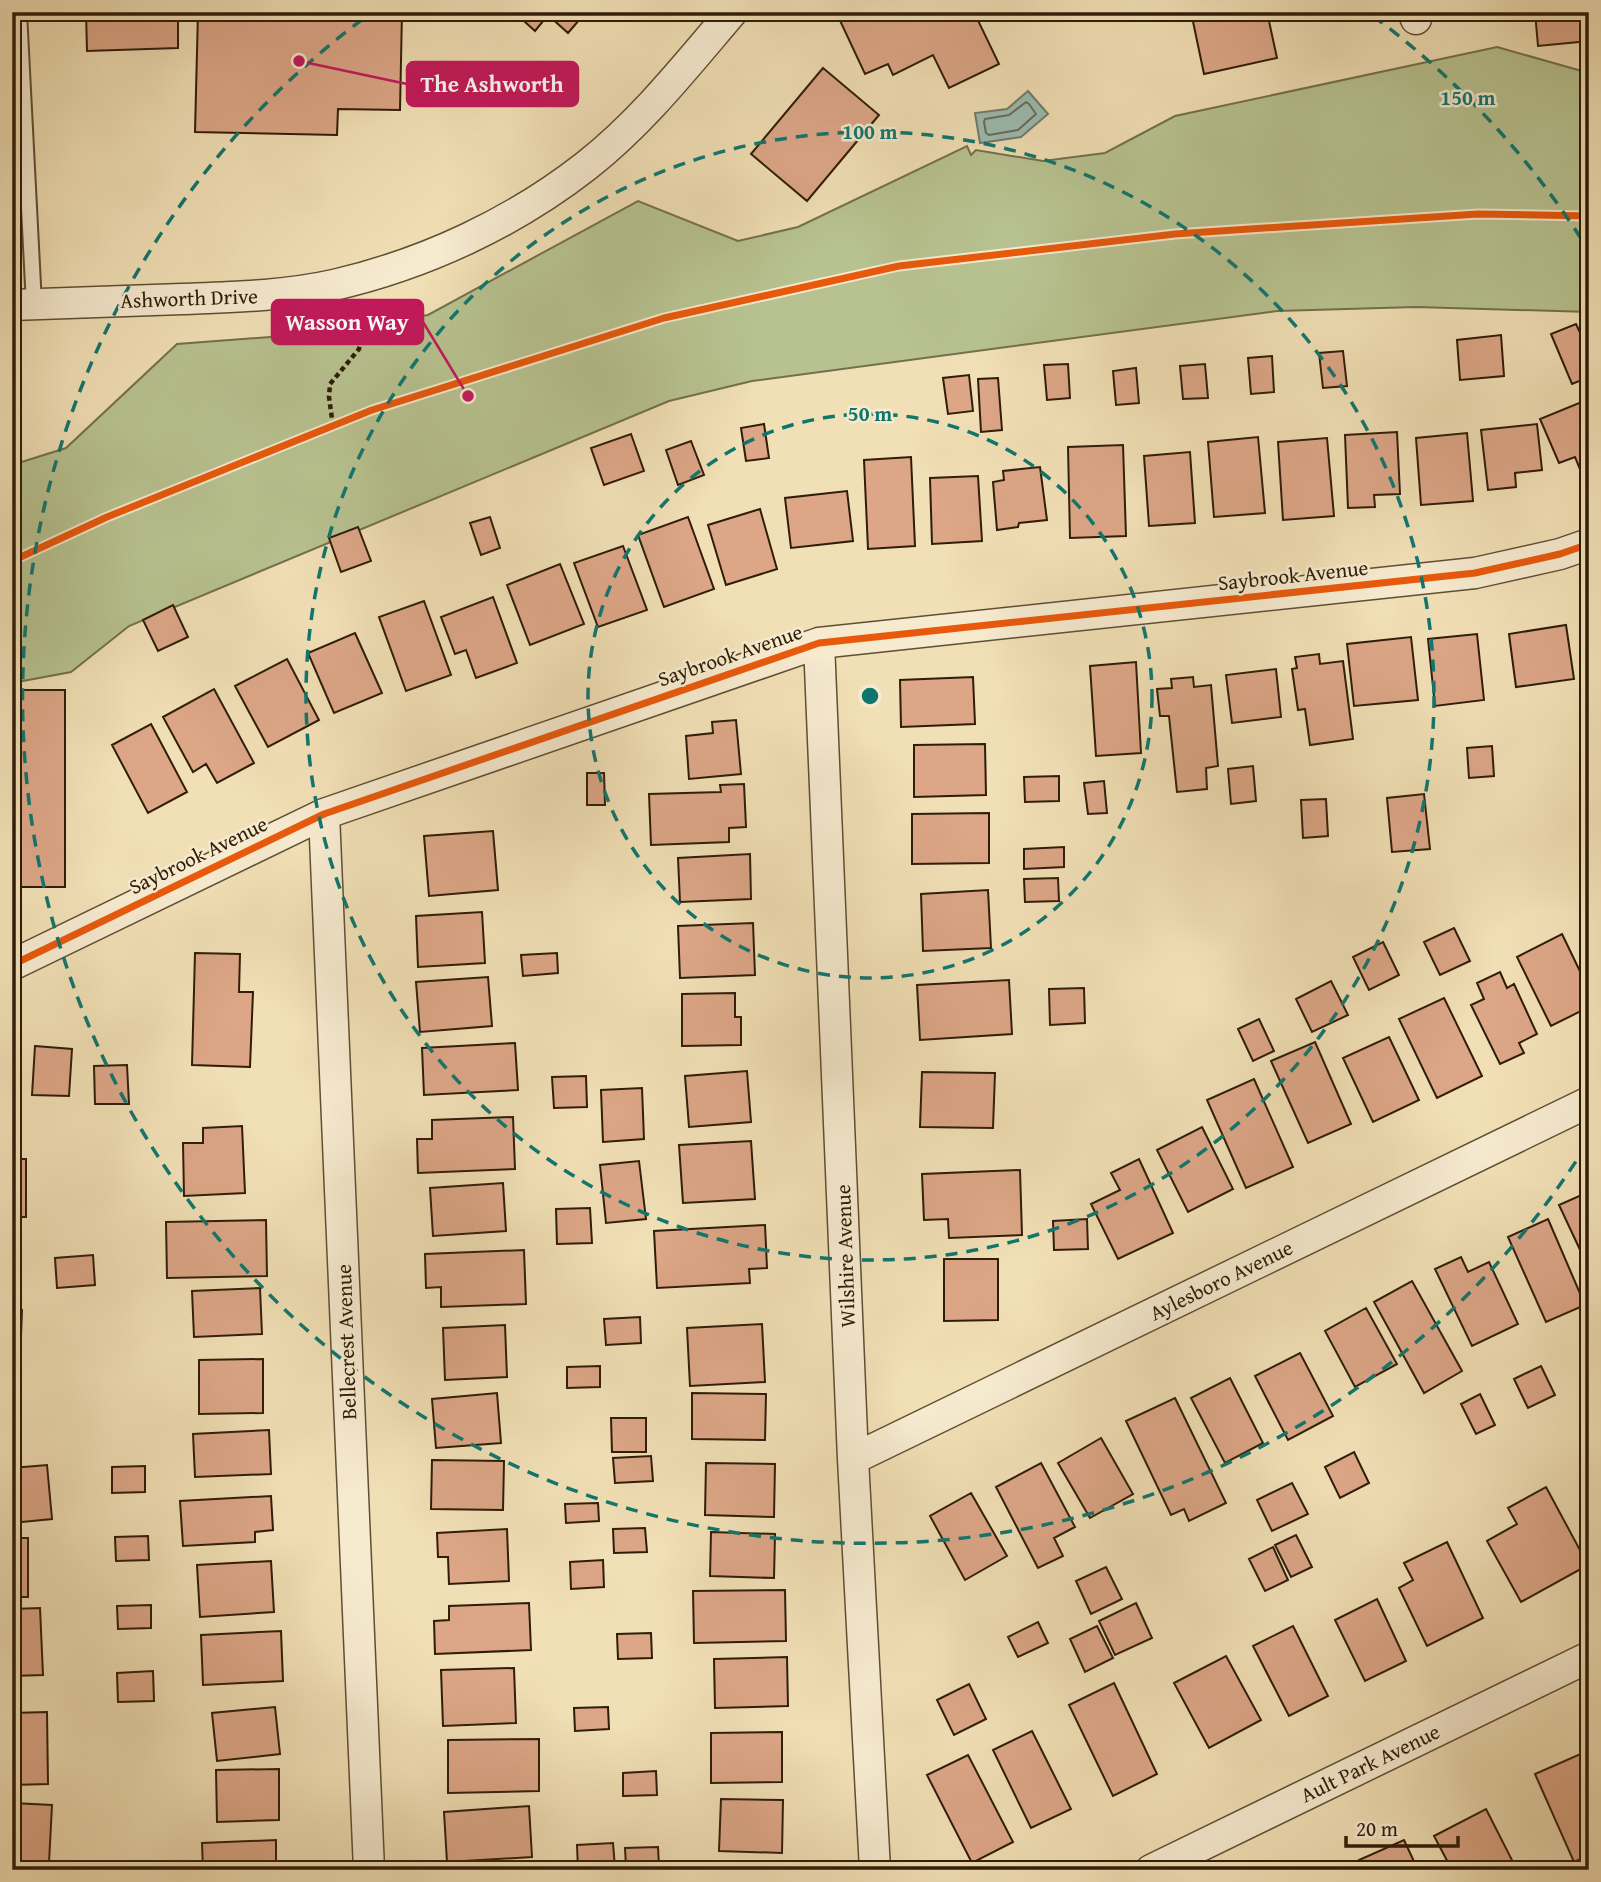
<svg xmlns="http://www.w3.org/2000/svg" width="1601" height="1882" viewBox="0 0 1601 1882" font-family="'Gentium Book Plus',serif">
<rect width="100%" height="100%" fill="#f1dfb5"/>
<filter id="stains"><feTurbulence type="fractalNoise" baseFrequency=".00286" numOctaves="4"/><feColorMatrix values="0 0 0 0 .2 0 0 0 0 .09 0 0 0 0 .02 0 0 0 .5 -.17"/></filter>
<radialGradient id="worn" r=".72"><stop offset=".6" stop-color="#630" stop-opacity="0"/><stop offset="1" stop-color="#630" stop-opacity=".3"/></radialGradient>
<path fill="#b7c290" stroke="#73704c" stroke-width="2" d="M1497,47L1589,73V312L1416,307L1277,311L752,381L669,401L129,626L71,672L12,683V465L66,448L177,344L297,335L349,326L428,315L638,201L738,241L798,227L967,146L971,155L976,150L1043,161L1105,153L1175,116Z"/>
<path fill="#9bbcb1" stroke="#707c6d" stroke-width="2" d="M1028,91L1048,114L1021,137L980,143L975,113L1007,109Z"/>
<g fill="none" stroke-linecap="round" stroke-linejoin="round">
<path stroke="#656c5c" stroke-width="2" d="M1026,102L1029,104L1036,114L1018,130L989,135L986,133L984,122L985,119L1009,115Z"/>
</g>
<path fill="#dca687" stroke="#2f1d08" stroke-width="2" d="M86,12H178V48L87,51Z
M198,12H402L400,110L338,109L337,135L195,132Z
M514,12H586L568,33L548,15L535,31Z
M836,12H974L999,64L949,88L933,55L893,75L888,64L865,74Z
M1191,12H1267L1277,58L1204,74Z
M1535,12H1589V41L1538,46Z
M823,68L879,115L807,201L751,154Z
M1576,324L1589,352V377L1572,384L1551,334Z
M1501,335L1504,376L1460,380L1457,340Z
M1343,351L1347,386L1323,388L1319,353Z
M1272,356L1274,392L1251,394L1248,358Z
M1068,364L1070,398L1047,400L1044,365Z
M1205,364L1208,398L1183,399L1180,366Z
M1136,368L1139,403L1116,405L1113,371Z
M969,375L973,411L948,414L943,378Z
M998,378L1002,430L981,432L978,379Z
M1589,399V477L1584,479L1575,457L1559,463L1540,419Z
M764,424L769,458L746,461L741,428Z
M1537,424L1542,470L1515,473L1516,487L1488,490L1481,430Z
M1397,432L1400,494L1374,495L1375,507L1348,508L1345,435Z
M1467,433L1473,501L1421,505L1416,438Z
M631,434L644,471L604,485L591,448Z
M1258,437L1265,513L1214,517L1208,442Z
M1327,438L1334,516L1283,520L1278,442Z
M691,441L704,475L678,485L666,450Z
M1123,445L1126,536L1070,538L1068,447Z
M1190,452L1195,523L1149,526L1144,456Z
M911,457L915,546L868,549L864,460Z
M1040,467L1047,520L1019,523L1018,527L997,530L993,482L1004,480L1003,471Z
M978,476L982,541L932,544L930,478Z
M847,491L853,541L791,548L785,498Z
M760,509L777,569L726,585L708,525Z
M490,517L500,548L481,555L470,523Z
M688,517L714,589L664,607L638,535Z
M358,527L371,561L341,572L329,538Z
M623,546L647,610L598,627L574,563Z
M560,564L584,624L530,645L507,585Z
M493,597L517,663L476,678L466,650L455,654L441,617Z
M424,601L451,675L406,691L379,617Z
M173,605L188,637L158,651L143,620Z
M1589,613V640L1580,616Z
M1566,625L1574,679L1516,687L1509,634Z
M355,633L382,693L334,713L308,653Z
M1477,634L1484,700L1435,706L1428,639Z
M1411,637L1418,700L1354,706L1347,644Z
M1319,654L1320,664L1343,661L1353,739L1310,745L1305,709L1298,710L1292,669L1297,668L1295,657Z
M287,659L319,720L268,747L235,686Z
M1136,662L1141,753L1096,756L1090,666Z
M1276,669L1281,717L1232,723L1226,675Z
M973,677L975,724L901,727L900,680Z
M1193,677L1194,687L1211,685L1218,766L1206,768L1207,789L1177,792L1169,716H1160L1157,689L1172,688L1171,679Z
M214,689L254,763L217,783L206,764L193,772L163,717Z
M12,690H65V887H12Z
M736,720L741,774L689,779L686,736L713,733L712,722Z
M151,724L187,792L148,813L112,745Z
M985,744L986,795L914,797V745Z
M1492,746L1494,776L1469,778L1467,748Z
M1253,766L1256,801L1231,804L1228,769Z
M587,773H604L605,805H587Z
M1059,776V801L1025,802L1024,777Z
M1104,781L1107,813L1088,814L1084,783Z
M744,784L746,827L729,828V842L651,845L649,794L721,792L720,785Z
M1424,794L1430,849L1392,852L1387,798Z
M1326,799L1328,836L1303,838L1301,800Z
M989,813V863L912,864V814Z
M493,831L498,890L429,896L424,836Z
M1064,847V867L1024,869V849Z
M750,854L751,899L680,902L678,858Z
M1058,878L1059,901L1025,902L1024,879Z
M988,890L991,948L923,951L921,894Z
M482,912L485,963L418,967L416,916Z
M1589,918V939L1581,922Z
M753,923L755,975L680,978L678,926Z
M1454,928L1470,961L1440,975L1424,942Z
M1562,934L1589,990V1007L1551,1026L1517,957Z
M1383,942L1399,975L1369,990L1353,957Z
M195,953L240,954L239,992H253L250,1067L192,1065Z
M557,953L558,973L523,976L521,955Z
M1500,972L1507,988L1514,984L1537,1034L1519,1043L1524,1053L1500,1064L1471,1005L1484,999L1477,983Z
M488,977L492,1026L420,1032L416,982Z
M1009,980L1012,1034L920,1040L917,985Z
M1331,981L1348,1015L1312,1032L1296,999Z
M1084,988L1085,1023L1050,1025L1049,989Z
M735,993V1017H741V1045L682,1046V994Z
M1444,998L1482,1076L1437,1098L1399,1019Z
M1259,1019L1274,1051L1253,1061L1238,1029Z
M1389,1037L1419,1100L1373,1122L1343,1058Z
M1315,1042L1351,1124L1308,1143L1271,1061Z
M515,1043L518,1090L424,1095L422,1048Z
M12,1046H17V1078H12Z
M35,1046L72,1049L69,1096L32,1095Z
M127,1065L129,1104H95L94,1066Z
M747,1071L751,1122L689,1127L685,1076Z
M922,1072L995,1073L993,1128L920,1127Z
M586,1076L587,1107L554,1108L552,1077Z
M1254,1079L1293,1167L1246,1188L1207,1100Z
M642,1088L644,1139L603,1142L601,1090Z
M513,1117L515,1169L418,1173L417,1139H432V1120Z
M242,1126L245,1193L184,1196L183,1143H203V1128Z
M1202,1127L1233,1189L1188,1212L1157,1150Z
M751,1141L755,1199L683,1203L679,1145Z
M12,1159H26V1217H12Z
M1139,1159L1173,1233L1118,1259L1091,1204L1120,1190L1111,1173Z
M639,1161L646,1219L606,1223L600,1165Z
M1020,1170L1022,1235L949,1238L948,1219L924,1220L922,1174Z
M503,1183L506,1231L433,1236L430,1188Z
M1586,1193L1589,1199V1269L1559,1205Z
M590,1208L592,1243L557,1244L556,1209Z
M1087,1219L1088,1249L1054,1250L1053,1221Z
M1548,1219L1585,1305L1546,1322L1508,1237Z
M266,1220L267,1276L167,1278L166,1222Z
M765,1225L767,1268L749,1269L750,1283L657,1288L654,1231Z
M12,1230H20L21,1277H12Z
M524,1250L526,1304L441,1307V1287L426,1288L425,1254Z
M93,1255L95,1285L57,1288L55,1258Z
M1461,1257L1468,1272L1489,1262L1518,1324L1472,1346L1435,1269Z
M944,1259H998V1320L944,1321Z
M1412,1281L1462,1371L1424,1393L1374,1302Z
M260,1288L262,1334L194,1337L192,1291Z
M1366,1308L1397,1364L1355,1387L1325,1331Z
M12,1310H22L20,1364L12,1363Z
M640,1317L641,1343L606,1345L604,1319Z
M762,1324L765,1382L690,1386L687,1328Z
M505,1325L507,1377L445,1380L443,1328Z
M1300,1353L1333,1416L1288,1440L1255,1376Z
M263,1359V1413L199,1414V1360Z
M600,1366V1387L567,1388V1367Z
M1541,1366L1555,1395L1528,1408L1514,1379Z
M1230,1378L1263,1443L1225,1463L1191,1398Z
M497,1393L501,1443L436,1448L432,1399Z
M692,1393L766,1394L765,1440L692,1439Z
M12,1394H17V1451H12Z
M1480,1394L1495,1425L1476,1434L1461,1404Z
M1175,1398L1226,1503L1189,1521L1184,1509L1171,1515L1126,1421Z
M611,1418H646V1452H612Z
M269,1430L271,1474L195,1477L193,1434Z
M1101,1438L1133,1494L1090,1518L1058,1463Z
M1354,1452L1369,1483L1340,1498L1325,1467Z
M651,1456L653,1481L615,1483L613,1458Z
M432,1460L504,1461L503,1510L431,1509Z
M706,1463L775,1464L774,1517L705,1515Z
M1041,1463L1075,1527L1054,1538L1063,1556L1038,1568L996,1487Z
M47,1465L52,1519L12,1523V1468Z
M145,1466V1492L112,1493V1467Z
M1292,1483L1308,1514L1272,1531L1257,1500Z
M1546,1487L1588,1565L1521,1602L1487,1541L1517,1524L1508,1508Z
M971,1493L1007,1556L965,1580L930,1516Z
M271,1496L273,1530L255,1532V1542L183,1546L180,1501Z
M598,1503L599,1521L566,1523L565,1504Z
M645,1528L647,1552L614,1553L613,1529Z
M507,1529L509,1581L449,1584L448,1557H438L437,1533Z
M711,1532L775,1534L774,1578L710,1576Z
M1296,1535L1312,1567L1291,1577L1275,1545Z
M148,1536L149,1560L116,1561L115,1537Z
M12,1538H28V1597H12Z
M1447,1542L1483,1618L1427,1646L1399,1588L1413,1580L1404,1563Z
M1273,1547L1288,1580L1265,1591L1249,1559Z
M603,1560L604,1587L571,1589L570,1562Z
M271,1561L274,1612L200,1617L197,1565Z
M1106,1567L1122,1599L1091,1614L1076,1581Z
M785,1590L786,1641L694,1643L693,1591Z
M1377,1599L1406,1661L1365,1681L1335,1620Z
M529,1603L531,1650L435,1654L434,1621L449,1620V1606Z
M1136,1603L1152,1638L1115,1655L1099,1621Z
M151,1605V1628L118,1629L117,1606Z
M40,1608L43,1675L12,1676V1609Z
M1038,1622L1048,1643L1018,1657L1008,1637Z
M1097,1626L1113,1658L1085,1672L1070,1639Z
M1293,1626L1328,1696L1289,1716L1253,1646Z
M281,1631L283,1681L203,1685L201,1635Z
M651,1633L652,1658L618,1659L617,1634Z
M1226,1656L1261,1720L1209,1748L1174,1683Z
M787,1657L788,1706L715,1708L714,1659Z
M514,1668L516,1723L443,1726L441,1670Z
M153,1671L154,1701L118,1702L117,1673Z
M1114,1683L1157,1774L1113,1796L1069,1705Z
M969,1684L986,1719L954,1735L937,1700Z
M275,1707L280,1754L217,1761L212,1713Z
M608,1707L609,1729L575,1731L574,1708Z
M47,1712L48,1784L12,1785V1713Z
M1032,1731L1071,1809L1031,1828L993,1750Z
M782,1732V1782L711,1783V1733Z
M539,1739V1791L448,1793V1740Z
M1585,1752L1589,1760V1855L1574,1862L1535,1774Z
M968,1755L1013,1842L972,1863L927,1775Z
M279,1769V1820L217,1822L216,1770Z
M656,1771L657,1795L623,1796V1773Z
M721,1799L783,1800L782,1853L719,1851Z
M12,1803L52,1805L49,1863L12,1861Z
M529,1806L532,1857L447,1862L444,1812Z
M1486,1809L1514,1864L1504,1870H1452L1434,1836Z
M276,1840V1867H289V1870H203L202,1843Z
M1404,1840L1418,1870H1364L1359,1860Z
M613,1843L615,1868L578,1870L577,1845Z
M658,1847L659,1866L626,1867L625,1848Z"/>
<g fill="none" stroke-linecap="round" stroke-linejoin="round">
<g stroke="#604e33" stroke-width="18">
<path id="lane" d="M19,12L34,305"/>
</g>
<g stroke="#604e33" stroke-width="33">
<path id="street" d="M1413,12L1416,19
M12,305C69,303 125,301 182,299C233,297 284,296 334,285C425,264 513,223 586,166C642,122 686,66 732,12
M819,643L853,1459L875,1870
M324,814L369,1870
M12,965L324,814L819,643L1475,573L1560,554L1589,544
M853,1459L1589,1102
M1151,1870L1589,1657"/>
</g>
<path stroke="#2f1d08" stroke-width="4.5" stroke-dasharray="5 3.5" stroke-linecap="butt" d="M333,426L329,397L330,384L359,349L362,335L360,318"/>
<use href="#lane" stroke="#f6eacf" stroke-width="14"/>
<use href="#street" stroke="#f6eacf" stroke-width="30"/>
<g stroke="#f6eacf" stroke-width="11">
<path id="cycleway" d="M12,561L107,517L372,410L664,318L899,266L1175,234L1478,214L1589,216
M12,965L324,814L819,643L1475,573L1560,554L1589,544"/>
</g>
<use href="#cycleway" stroke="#e8590c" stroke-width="7"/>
</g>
<g fill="none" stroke="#0f766e" stroke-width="3.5" stroke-dasharray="12 9">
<circle cx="870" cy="696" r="282"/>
<circle cx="870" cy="696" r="564"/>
<path d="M1587 1144A846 846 0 1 1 367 16M1373 16A846 846 0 0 1 1587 248"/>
</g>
<g text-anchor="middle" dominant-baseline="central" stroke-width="5" stroke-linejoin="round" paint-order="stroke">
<g font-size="21" fill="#2f1d08" stroke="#f6eacf">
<text transform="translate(189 298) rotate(-2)">Ashworth Drive</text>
<text transform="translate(1293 575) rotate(-6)">Saybrook Avenue</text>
<text transform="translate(730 655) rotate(-19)">Saybrook Avenue</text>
<text transform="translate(198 855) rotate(-26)">Saybrook Avenue</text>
<text transform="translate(845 1256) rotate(-92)">Wilshire Avenue</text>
<text transform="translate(1221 1280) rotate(-26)">Aylesboro Avenue</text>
<text transform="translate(346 1342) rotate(-92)">Bellecrest Avenue</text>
<text transform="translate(1370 1763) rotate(-26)">Ault Park Avenue</text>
</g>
</g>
<circle cx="870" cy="696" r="10" fill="#0f766e" stroke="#f6eacf" stroke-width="3.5"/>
<g font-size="21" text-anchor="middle" font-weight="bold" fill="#0f766e" stroke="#f6eacf" stroke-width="5" stroke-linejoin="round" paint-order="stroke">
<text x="1468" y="105">150 m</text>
<text x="870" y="139">100 m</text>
<text x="870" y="421">50 m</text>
</g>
<path fill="none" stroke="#c2185b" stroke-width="2.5" d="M299 61L407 84M468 396L423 322"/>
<g fill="#c2185b" stroke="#f6eacf" stroke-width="2.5">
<circle cx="299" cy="61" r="7"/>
<circle cx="468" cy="396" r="7"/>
</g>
<g fill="#c2185b" stroke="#c2185b" stroke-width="2.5">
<rect x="407" y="62" width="171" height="44" rx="7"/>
<rect x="272" y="300" width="151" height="44" rx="7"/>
</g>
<g font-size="23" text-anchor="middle" font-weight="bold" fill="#fff">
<text x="492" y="92">The Ashworth</text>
<text x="347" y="330">Wasson Way</text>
</g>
<rect width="1601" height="1882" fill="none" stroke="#f1dfb5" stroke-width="42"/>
<rect x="14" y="14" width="1573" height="1854" fill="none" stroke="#2f1d08" stroke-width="3.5"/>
<rect x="21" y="21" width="1559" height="1840" fill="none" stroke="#2f1d08" stroke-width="2"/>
<path d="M1346 1836v10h112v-10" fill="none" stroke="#2f1d08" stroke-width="3.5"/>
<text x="1356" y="1836" font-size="21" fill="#2f1d08" stroke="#f6eacf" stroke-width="5" paint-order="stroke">20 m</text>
<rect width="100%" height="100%" filter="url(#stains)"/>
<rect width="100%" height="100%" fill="url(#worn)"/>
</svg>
